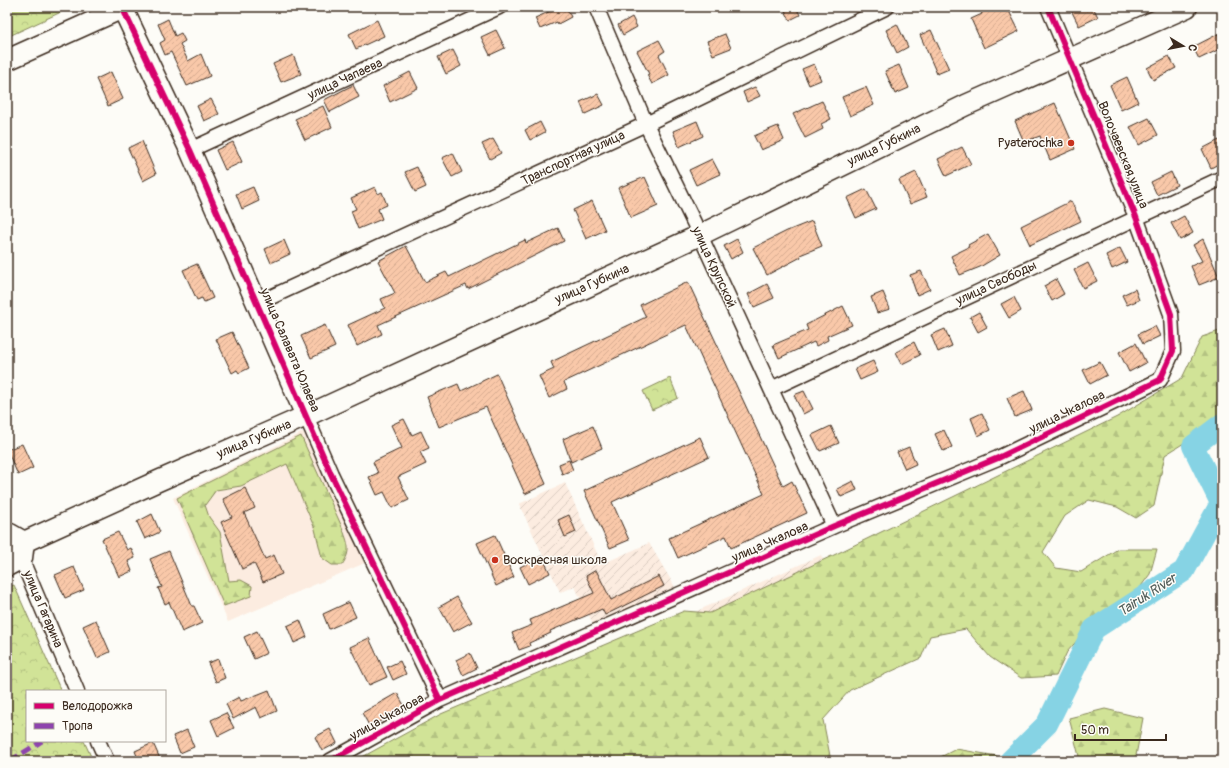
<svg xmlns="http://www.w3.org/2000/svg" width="1229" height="768" viewBox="0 0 1229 768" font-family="Pangolin,sans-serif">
<defs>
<pattern id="industrial-furrows" width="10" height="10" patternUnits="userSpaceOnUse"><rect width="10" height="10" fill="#fcece0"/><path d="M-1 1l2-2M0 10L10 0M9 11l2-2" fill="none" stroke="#d9cbc0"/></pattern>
<pattern id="forest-firs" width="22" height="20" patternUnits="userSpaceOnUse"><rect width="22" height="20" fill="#d1e397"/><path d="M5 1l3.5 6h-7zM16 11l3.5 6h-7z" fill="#b4c382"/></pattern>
<pattern id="park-crowns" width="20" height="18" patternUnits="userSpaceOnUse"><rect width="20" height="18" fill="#d1e397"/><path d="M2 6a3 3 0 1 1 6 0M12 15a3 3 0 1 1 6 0" fill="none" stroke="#b4c382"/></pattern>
<pattern id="building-hatch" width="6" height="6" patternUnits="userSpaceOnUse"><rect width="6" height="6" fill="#f9c8a9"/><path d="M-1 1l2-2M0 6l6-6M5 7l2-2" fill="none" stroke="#d6ac91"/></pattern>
</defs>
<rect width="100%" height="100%" fill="#fdfcf7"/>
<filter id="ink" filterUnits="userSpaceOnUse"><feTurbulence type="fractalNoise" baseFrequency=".025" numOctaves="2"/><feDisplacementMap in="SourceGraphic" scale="8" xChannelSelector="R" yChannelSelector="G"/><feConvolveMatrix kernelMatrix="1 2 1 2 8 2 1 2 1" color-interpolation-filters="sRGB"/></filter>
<g filter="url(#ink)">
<path fill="#fcece0" d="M303,432L365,563L228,622L173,498Z"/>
<path fill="url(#industrial-furrows)" d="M565,483L602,564L649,543L675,587L593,624L575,587L560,592L519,504Z
M821,555L827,568L683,633L677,620Z"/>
<path fill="url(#forest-firs)" stroke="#86865a" d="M1222,330V419L1165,455L1154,506L1136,518L1117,507L1089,500L1065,516L1043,552L1056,568L1081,572L1118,549H1157L1150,574L1136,593L1095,620L1067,652L1056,676L1021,678L990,657L966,629L930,636L921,658L850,690L823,720L831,761H355L441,714L684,611L710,613L834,555L1117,417L1182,378L1202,337Z
M301,436L342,527C348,544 352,550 342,565H332L322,558L315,529L287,464L241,486L216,490L205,505L209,517L220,532L229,581L241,580L252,586L251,596L224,606L177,498Z
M1105,709L1143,718L1135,761H1079L1080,760L1069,718Z
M956,749L997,756L992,761H933Z"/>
<path fill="url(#park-crowns)" stroke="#86865a" d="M7,7H72L7,37Z
M670,378L678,398L652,410L643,391Z
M14,585L61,691H27V741H84L93,761H7V588Z"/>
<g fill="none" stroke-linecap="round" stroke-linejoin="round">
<path stroke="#86d3e4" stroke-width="22" d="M1010,761L1047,724L1094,629L1184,571L1221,503L1193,446L1222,424"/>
</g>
<path fill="url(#building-hatch)" stroke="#3b2a1e" d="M560,7H566L571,17L558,24L557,22L540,29L535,18Z
M783,7H796L800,15L790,20Z
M979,7H1007L1019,31L984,48L971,19L982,14Z
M1077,7H1093L1098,17L1079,26L1071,10Z
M632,17L637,27L623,35L618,25Z
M168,19L175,36L181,33L185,41L180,44L188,61L201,54L210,76L187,86L171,52L165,55L160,43L165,40L158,24Z
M377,20L384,36L356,49L349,34Z
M897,24L908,47L897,53L886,30Z
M496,30L505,48L490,55L481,37Z
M931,30L949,69L937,74L920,35Z
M1222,32V48L1199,59L1193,47Z
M725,34L731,48L713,55L707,41Z
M659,40L665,51L659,55L669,75L652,84L647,75L649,74L637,51Z
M453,50L461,66L446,74L438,57Z
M293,55L301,74L281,82L273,64Z
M1169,56L1176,68L1153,80L1147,68Z
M814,64L821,80L809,85L802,69Z
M899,65L909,88L895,94L885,71Z
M111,72L123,99L108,106L96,79Z
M410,72L418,88L390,102L383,86Z
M1127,77L1138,102L1121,110L1110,85Z
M353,85L359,97L330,112L324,100Z
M755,87L760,96L747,102L743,92Z
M866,87L874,105L850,116L842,97Z
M598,94L604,105L585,114L580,102Z
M211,99L219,114L204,121L197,106Z
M822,101L831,119L821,124L823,129L805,138L793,114Z
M1055,103L1075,149L1050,160L1040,136L1024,142L1015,121Z
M323,106L332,127L305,140L295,119Z
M1149,118L1158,135L1139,145L1130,127Z
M697,121L703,136L679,147L673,131Z
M540,122L545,132L530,140L525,130Z
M778,126L784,140L761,150L754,136Z
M493,139L501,153L490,159L482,144Z
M1219,140L1222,146V162L1211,168L1202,149Z
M142,141L156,174L143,181L128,148Z
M233,142L242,162L225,170L216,150Z
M962,147L971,164L946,176L938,159Z
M453,153L462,172L452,177L442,158Z
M712,159L720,174L696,185L689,170Z
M417,167L426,187L415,192L405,172Z
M916,172L927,197L910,204L899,180Z
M1171,172L1177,185L1157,195L1151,182Z
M645,177L658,206L631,218L618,188Z
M253,187L259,201L242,209L236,194Z
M375,187L378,194L382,192L387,205L378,209L382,219L358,229L351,211L356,209L351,198Z
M866,189L876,209L856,218L847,198Z
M592,201L605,230L586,239L573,210Z
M1071,201L1081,221L1030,245L1021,226Z
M1184,216L1193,233L1180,240L1171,223Z
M812,221L822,246L800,255L801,257L767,275L753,248L787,231Z
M558,228L564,241L468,289L466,285L378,325L382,334L357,346L348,325L385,308L381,299L395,293L378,261L406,246L425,282L446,272L449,277L525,240L526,243Z
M988,234L1000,255L980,267L960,275L951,256L969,247L968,245Z
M737,239L743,252L731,259L724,246Z
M1203,239L1219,277L1199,285L1191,266L1202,261L1193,245Z
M284,240L290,254L271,263L265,249Z
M1120,248L1127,262L1112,269L1106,255Z
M1088,263L1097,281L1083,288L1074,270Z
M197,264L213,298L204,302L202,298L197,300L183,270Z
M921,271L930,289L917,295L910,275Z
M1056,279L1064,294L1052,301L1044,286Z
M688,282L783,486L792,481L807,513L731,548L726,536L678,558L669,538L764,494L686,325L564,382L567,389L549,398L539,376L554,369L551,362L646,317L640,305Z
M767,284L774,298L754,307L748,294Z
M1135,289L1139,300L1127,305L1122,295Z
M883,292L890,309L877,313L871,297Z
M1014,297L1021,311L1009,318L1001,304Z
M843,306L852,325L827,336L828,340L816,346L814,342L779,358L773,345L808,330L806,325Z
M979,312L987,327L978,332L970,317Z
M325,325L335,347L311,358L301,336Z
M1155,326L1160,336L1143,344L1138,334Z
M945,329L952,346L938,352L931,335Z
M232,332L249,368L239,373L237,370L232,373L216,339Z
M914,342L920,355L902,364L896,352Z
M1136,343L1146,363L1129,372L1119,352Z
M873,361L878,372L860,380L855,369Z
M1100,362L1107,375L1090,384L1083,370Z
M497,374L546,484L525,494L486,407L439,427L427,397L458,384L461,391Z
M804,391L813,409L803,414L794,395Z
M1024,391L1032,410L1015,417L1007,398Z
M982,413L990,430L978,436L971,418Z
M404,419L412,435L421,431L429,448L420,452L426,464L398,477L409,500L392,508L384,492L377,495L369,477L378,473L373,462L402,448L391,425Z
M593,426L602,448L571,462L563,439Z
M831,426L839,443L820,451L812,435Z
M944,430L952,447L943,451L935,434Z
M700,437L709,457L612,502L629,540L610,548L584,491Z
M22,444L33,468L18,475L7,450Z
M909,447L916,464L905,469L897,452Z
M569,460L573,470L562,474L559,464Z
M853,481L857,490L841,497L837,489Z
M245,488L255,508L244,513L265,559L274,555L282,574L263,582L254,563L242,569L221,522L232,517L223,499Z
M152,514L160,532L145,539L137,522Z
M569,515L576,532L565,537L558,520Z
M118,532L127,550L131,548L135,558L128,561L132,571L119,577L102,539Z
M495,535L514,577L496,586L477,543Z
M169,551L192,606H194L202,623L182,632L169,602L165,604L158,588L162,587L150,559Z
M542,556L550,573L528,584L520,567Z
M74,567L84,590L65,598L55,575Z
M596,570L611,600L659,576L664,586L605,615L602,609L550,631L551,633L529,643L530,646L519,650L512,633L532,625L530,620L594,593L586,576Z
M457,597L472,622L453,632L439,607Z
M349,602L356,617L329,629L323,614Z
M96,620L110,652L97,658L83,626Z
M300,620L307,637L294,643L287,626Z
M257,631L267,653L254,659L244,637Z
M369,638L387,677L369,685L350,647Z
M470,653L477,668L463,675L456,660Z
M218,659L225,678L216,682L208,663Z
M400,661L406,674L393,680L387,667Z
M269,690L277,711L261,718L256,707L233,719L226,704L239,697L241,701Z
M397,693L405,707L370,727L362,713Z
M226,713L234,728L218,736L211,720Z
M330,729L337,743L322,751L315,737Z
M187,730L194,747L180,753L173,736Z
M153,743L161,761H139L135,751Z"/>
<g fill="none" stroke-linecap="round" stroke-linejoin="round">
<g stroke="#3b2a1e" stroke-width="17">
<path id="street" d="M596,7L646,124L700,235L834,526
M190,150L499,7
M258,303L646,124L887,7
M771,389L1222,178
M306,416L331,474L440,700
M18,551L77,691
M98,741L107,761
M330,761L440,700L834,526L998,458L1160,380L1173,351L1171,314L1136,217L1048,7"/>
</g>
<g stroke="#3b2a1e" stroke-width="23">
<path id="secondary" d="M122,7L190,150L306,416
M7,60L125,7
M7,536L10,534L24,542
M7,566L22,558L24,542L158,481L306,416L700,235L966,105L1187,7"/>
</g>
<use href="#street" stroke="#fdfcf7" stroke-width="14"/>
<use href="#secondary" stroke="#fdfcf7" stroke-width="20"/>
<path stroke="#8e44ad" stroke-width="5" stroke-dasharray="10 5" stroke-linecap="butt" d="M10,761L42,741"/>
<g stroke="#fdfcf7" stroke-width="8">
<path id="cycleway" d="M122,7L190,150L331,474L440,700
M330,761L440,700L834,526L998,458L1160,380L1173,351L1171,314L1136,217L1048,7"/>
</g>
<use href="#cycleway" stroke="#d6006c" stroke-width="6"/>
</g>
</g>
<g fill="#c8321e" stroke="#fdfcf7" stroke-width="1.5">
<circle cx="1071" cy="143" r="4"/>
<circle cx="495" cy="560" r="4"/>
</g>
<g text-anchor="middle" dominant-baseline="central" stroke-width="3" stroke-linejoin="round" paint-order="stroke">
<g font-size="13" fill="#3b2a1e" stroke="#fdfcf7">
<text transform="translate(345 79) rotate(-25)">улица Чапаева</text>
<text transform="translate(884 145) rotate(-26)">улица Губкина</text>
<text transform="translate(1123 155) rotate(68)">Волочаевская улица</text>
<text transform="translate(573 158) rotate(-25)">Транспортная улица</text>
<text transform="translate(714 267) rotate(65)">улица Крупской</text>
<text transform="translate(996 283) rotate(-25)">улица Свободы</text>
<text transform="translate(592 284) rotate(-24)">улица Губкина</text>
<text transform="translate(290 350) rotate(67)">улица Салавата Юлаева</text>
<text transform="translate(1067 412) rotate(-26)">улица Чкалова</text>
<text transform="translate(254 439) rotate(-23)">улица Губкина</text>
<text transform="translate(770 542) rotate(-24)">улица Чкалова</text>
<text transform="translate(43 609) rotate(67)">улица Гагарина</text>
<text transform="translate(387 717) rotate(-29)">улица Чкалова</text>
</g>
<g font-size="13" fill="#3b2a1e" stroke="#fdfcf7" text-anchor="end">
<text x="1063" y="143">Pyaterochka</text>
<text x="503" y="560" text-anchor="start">Воскресная школа</text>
</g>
<g font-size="14" font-style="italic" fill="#525d59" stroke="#fdfcf7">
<text transform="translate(1147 595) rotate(-33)">Tairuk River</text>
</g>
</g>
<rect width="1229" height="768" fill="none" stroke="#fdfcf7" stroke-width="24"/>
<rect x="12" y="12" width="1205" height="744" fill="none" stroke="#3b2a1e" stroke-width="1.5" filter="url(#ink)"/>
<rect x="26" y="690" width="140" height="52" fill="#fdfcf7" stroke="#afa8a0"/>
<rect x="34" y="703" width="20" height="6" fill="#d6006c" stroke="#afa8a0"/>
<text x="62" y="710" font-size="12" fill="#3b2a1e">Велодорожка</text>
<rect x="34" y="723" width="20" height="6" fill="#8e44ad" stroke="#afa8a0"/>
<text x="62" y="730" font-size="12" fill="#3b2a1e">Тропа</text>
<g transform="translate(1183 46) rotate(100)" stroke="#fdfcf7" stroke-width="3" paint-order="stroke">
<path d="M0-3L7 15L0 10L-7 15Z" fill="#3b2a1e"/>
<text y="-6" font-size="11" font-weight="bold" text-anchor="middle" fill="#3b2a1e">С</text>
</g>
<path d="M1075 734v6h91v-6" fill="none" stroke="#3b2a1e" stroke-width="2"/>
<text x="1081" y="734" font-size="12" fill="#3b2a1e" stroke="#fdfcf7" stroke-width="3" paint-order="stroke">50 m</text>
</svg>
